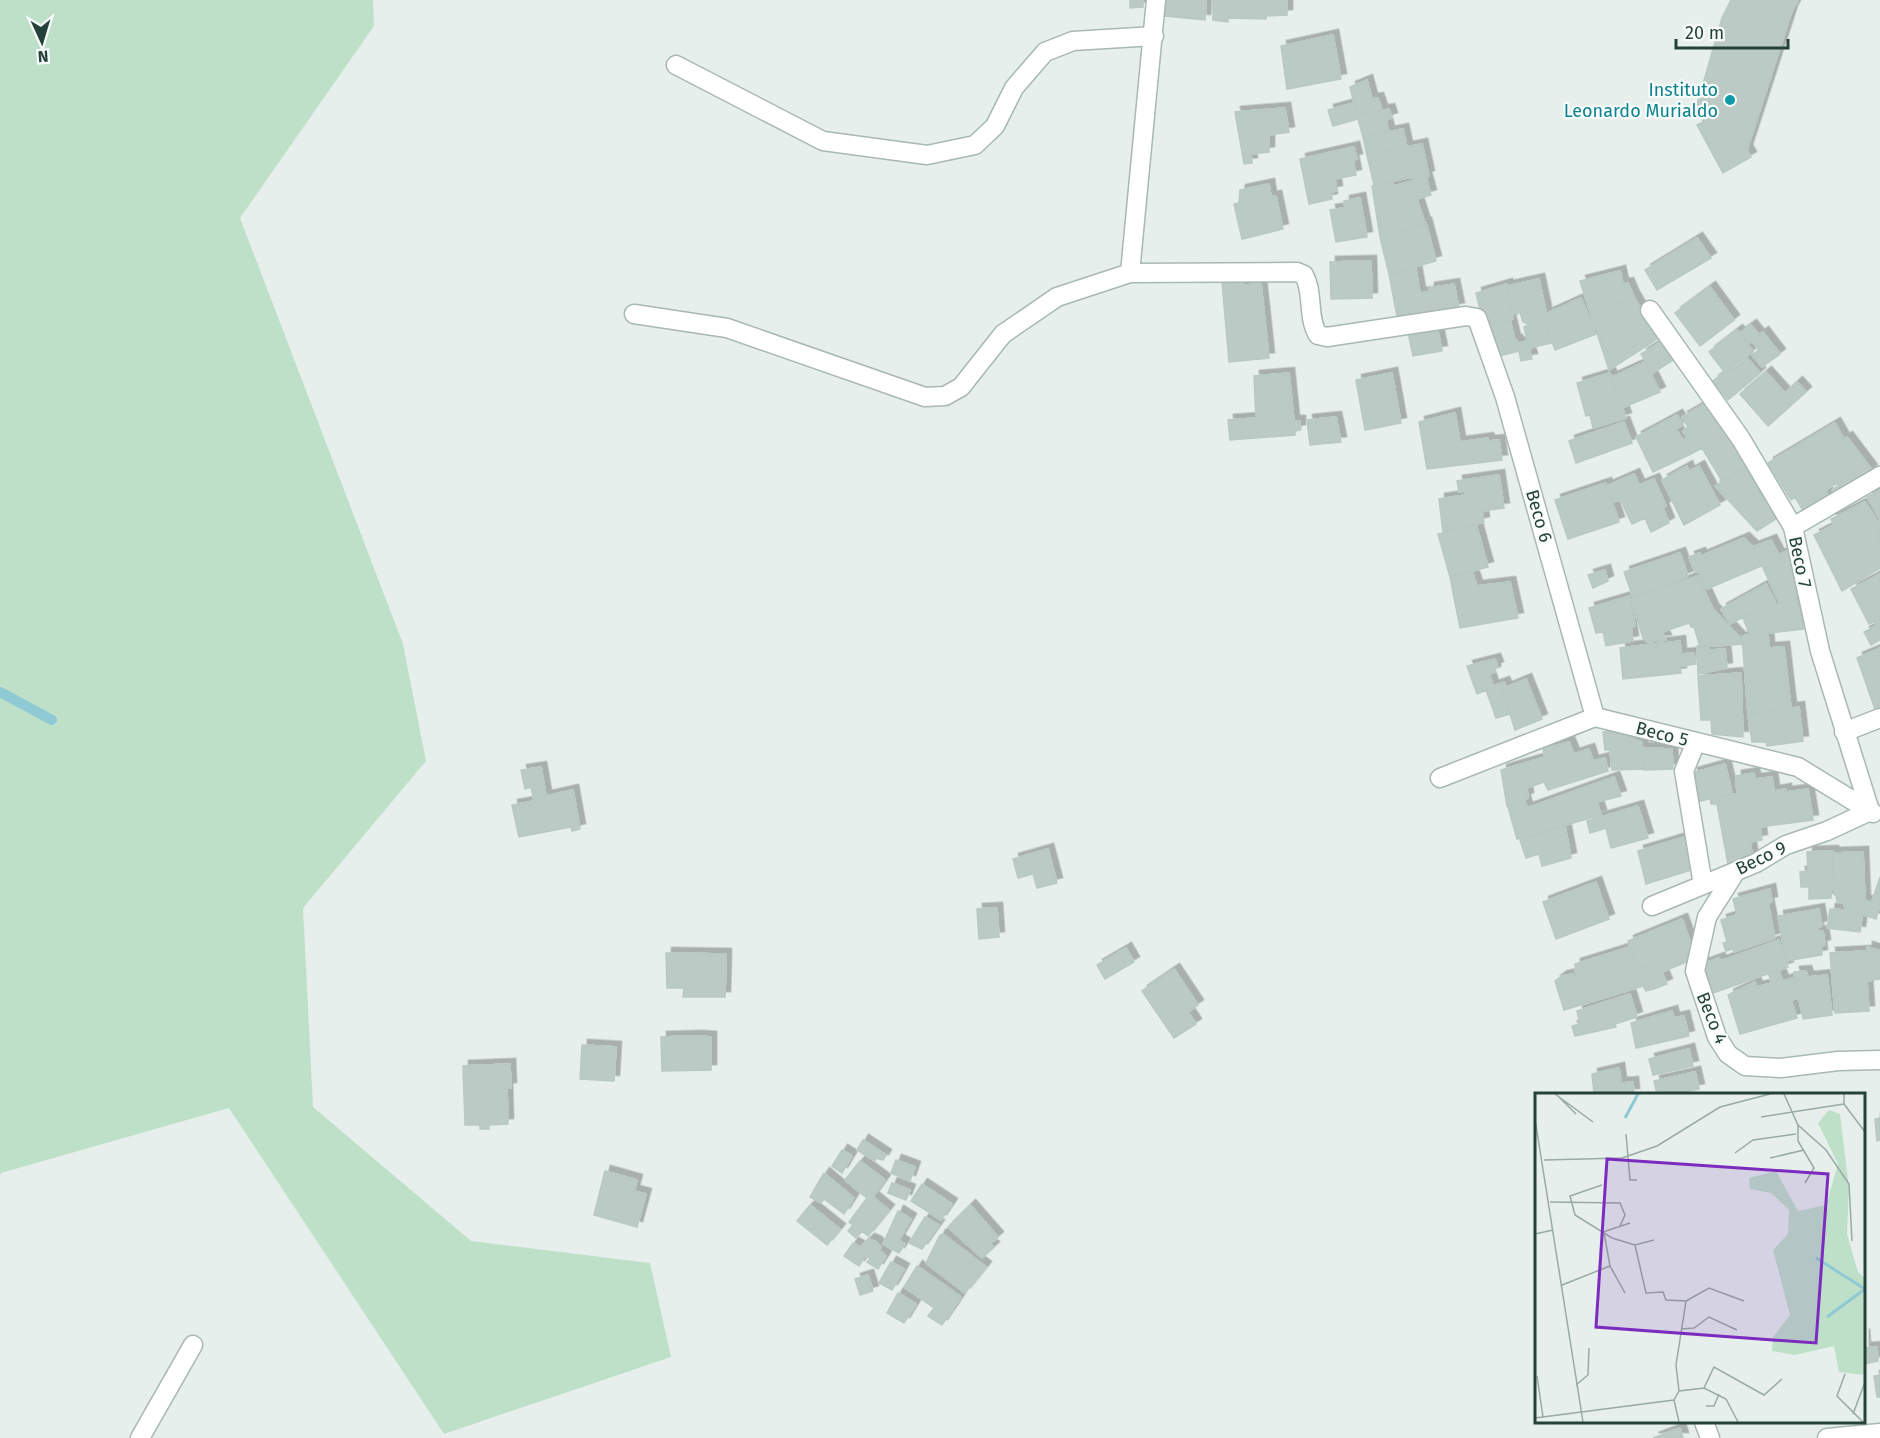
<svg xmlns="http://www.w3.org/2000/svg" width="1880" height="1438" viewBox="0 0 1880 1438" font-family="'Fira Sans',sans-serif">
<defs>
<filter id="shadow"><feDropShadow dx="5.5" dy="-5.5" stdDeviation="0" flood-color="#0004"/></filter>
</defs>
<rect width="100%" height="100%" fill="#e6efeb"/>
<path fill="#bfe0c8" d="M0,0H373L374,26L240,218L403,644L426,761L303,908L313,1107L471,1241L650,1263L671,1357L444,1434L229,1108L1,1173L0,1176Z"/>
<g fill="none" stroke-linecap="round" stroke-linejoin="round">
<path stroke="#8ec9d4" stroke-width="10" d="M0,692L52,720"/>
</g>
<path fill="#bbcac4" stroke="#b8c9c2" stroke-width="1.5" filter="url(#shadow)" d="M1130,0H1143V7L1130,8Z
M1166,0H1206L1205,20L1165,16Z
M1213,0H1287V15L1266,16V19L1228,18V22L1213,20Z
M1731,0H1798L1792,11L1747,150L1751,157L1723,173L1697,125L1707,120L1694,115L1722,18Z
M1333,35L1341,79L1287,89L1281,46Z
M1367,80L1372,99L1378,98L1382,110L1357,115L1350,87Z
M1354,103L1358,119L1333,126L1328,110Z
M1285,108L1289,132L1269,135V152L1251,154L1252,163L1244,164L1235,112Z
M1389,109L1392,118L1386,120L1389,132L1363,137L1357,115Z
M1403,129L1407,147L1367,155L1363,137Z
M1422,144L1429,176L1413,180L1412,177L1374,185L1367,155Z
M1354,147L1357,159L1353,160L1356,175L1335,179L1337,191L1331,192L1332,199L1309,204L1300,159Z
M1426,177L1431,195L1417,199L1425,224L1380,237L1372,186L1392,181L1394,186Z
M1269,184L1271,197L1276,196L1283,229L1242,239L1234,204L1239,203L1240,190Z
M1360,198L1367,237L1336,242L1330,210L1345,208L1344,201Z
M1426,223L1436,261L1389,274L1380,237Z
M1697,238L1711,258L1657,290L1645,270Z
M1371,261L1372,298L1331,299L1330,262Z
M1416,269L1420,293L1429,292V288L1454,284L1459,308L1398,321L1389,274Z
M1620,271L1623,284L1628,283L1634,297L1606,309L1592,278Z
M1592,278L1606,309L1634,297L1659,338L1609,370L1580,281Z
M1539,279L1548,321L1545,322L1552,343L1529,348L1524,327L1529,324L1523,322L1520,312L1512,314L1507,286Z
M1244,280V285L1261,284L1269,358L1229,362L1222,282Z
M1507,284L1513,319L1484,326L1476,293Z
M1710,287L1734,320L1700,346L1675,313Z
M1581,298L1596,334L1555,350L1545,322L1551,321L1548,313Z
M1623,311L1642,342L1610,358L1595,326Z
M1510,320L1515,340H1517L1518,343L1527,341L1532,359L1521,361L1519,351L1499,356L1491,324Z
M1751,325L1759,335L1763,332L1780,354L1762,367L1752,355L1759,350L1752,341L1748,344L1740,333Z
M1437,327L1442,351L1413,356L1408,332Z
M1737,330L1753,351L1725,373L1709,352Z
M1661,342L1673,360L1653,373L1641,354Z
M1747,358L1760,373L1728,400L1713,381L1725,372L1728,374Z
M1645,362L1660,392L1622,408L1612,377Z
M1766,372L1785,393L1797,382L1806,392L1768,426L1740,394Z
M1289,373L1294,421H1300V430L1295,431V435L1230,440L1228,420L1256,418L1254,376Z
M1392,373L1401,423L1365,430L1356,380Z
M1610,373L1626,418L1593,428L1590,415L1586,416L1577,383Z
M1708,402L1749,465L1722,481L1702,448L1691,454L1683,440L1687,438L1683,431L1688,427L1682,417Z
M1455,413L1460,442L1488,438L1489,441L1499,440L1502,460L1427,469L1419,422Z
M1677,415L1683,425L1676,429L1691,454L1653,472L1636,437Z
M1336,417L1341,442L1310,445L1307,420Z
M1624,422L1632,443L1576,463L1569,441Z
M1835,423L1844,439L1847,437L1872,470L1835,494L1832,490L1842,483L1841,481L1825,490L1830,497L1805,514L1795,497L1791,500L1768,463Z
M1687,466L1689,472L1699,466L1720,505L1684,525L1662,480Z
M1748,467L1763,485L1757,491L1782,515L1757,531L1715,486Z
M1634,474L1639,485L1654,479L1666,506L1663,508L1669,523L1651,532L1645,518L1632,524L1620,499L1612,503L1607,486Z
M1499,475L1504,508L1482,511L1484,522L1443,532L1439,499L1466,495L1465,491L1459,492L1457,481Z
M1606,483L1619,522L1568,539L1555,500Z
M1880,490V519L1867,497Z
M1865,502L1879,523L1824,555L1814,535L1834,525L1831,519Z
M1879,523L1880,568L1842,591L1824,555Z
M1476,524L1488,567L1450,577L1438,534Z
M1744,538L1753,547L1761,566L1707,589L1698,571L1695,572L1689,557L1700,553L1701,556Z
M1771,540L1779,555L1787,551L1799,577L1795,579L1801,592L1780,604L1753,547Z
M1680,553L1688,576L1633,597L1624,572Z
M1605,570L1608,581L1593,588L1588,575Z
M1472,571L1477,586L1510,582L1518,618L1460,628L1450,577Z
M1880,574V619L1869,624L1851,589Z
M1698,576L1713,609L1694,627H1691L1689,623L1662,632L1666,640L1647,642L1643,638L1631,599Z
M1766,584L1775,601L1730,624L1721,609Z
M1795,595L1804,629L1750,635L1743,618L1772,602L1779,605Z
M1630,596L1635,626L1631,627L1633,641L1606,646L1603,632L1596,633L1589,608Z
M1713,609L1743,641V644L1700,647L1694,627Z
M1880,619V640L1871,645L1864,632L1876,626L1874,622Z
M1768,633L1769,648L1784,647L1791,708L1748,714L1742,636Z
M1680,641L1681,654L1694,653L1696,664L1680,666L1681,673L1623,679L1620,648Z
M1697,646L1711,650L1725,649L1727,668L1698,674Z
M1880,648V714L1877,715L1857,658Z
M1495,659L1498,667L1495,668V672L1489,674L1493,686L1504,682L1506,687L1502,689L1510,714L1496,718L1486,690L1477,694L1467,666Z
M1741,673L1743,737L1712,734L1711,720H1701L1698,676Z
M1526,679L1542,719L1515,730L1502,689Z
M1799,707L1803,741L1767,746L1766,742H1752L1748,714Z
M1611,731L1642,742L1644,769L1612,770L1610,750H1605L1603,732Z
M1569,742L1574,754L1589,749L1593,761L1605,758L1608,771L1548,790L1544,782L1527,788L1528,798L1507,806L1501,770L1545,757L1543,749Z
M1642,748L1672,749L1673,769L1644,770Z
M1725,764L1732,793L1697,802L1692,773Z
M541,767L546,796L573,790L580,829L572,831L571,827L519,837L512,805L534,801L531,787L525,789L521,770Z
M1754,773L1755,779L1772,777L1774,791L1786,789V792L1808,789L1813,820L1760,827L1762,840L1750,842L1753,860L1728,864L1717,804H1711L1710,798L1737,794L1736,776Z
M1614,777L1621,796L1597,802L1601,815L1517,839L1508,807L1525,801L1527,808Z
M1638,806L1648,838L1611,848L1606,828L1590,833L1587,821Z
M1565,826L1571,858L1542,866L1539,854L1526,858L1520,840Z
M1688,836L1698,868L1646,884L1638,851Z
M1048,849L1057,883L1037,888L1033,874L1018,878L1013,859Z
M1833,851L1831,898L1809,899V887H1801L1800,872L1808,871L1807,852Z
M1863,852L1865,901L1871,902L1867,916L1862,915L1860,932L1827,928L1830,909L1845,910L1844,902H1837L1836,895H1834L1833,853Z
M1880,877V904L1876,919L1867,916Z
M1596,882L1609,919L1556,939L1543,902Z
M1770,889L1772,902L1768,903L1775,938L1734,952L1733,949L1726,951L1723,943L1727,942L1721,920L1737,915L1733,899Z
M997,908L999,937L979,939L977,909Z
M1819,909L1822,926L1818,927V932L1823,931L1825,945L1821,946L1822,955L1786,961L1778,916Z
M1682,919L1696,958L1662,972L1667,984L1654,989L1646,965L1638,968L1628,941Z
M1779,940L1788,967L1707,995L1697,966L1719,958L1721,961Z
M1630,947L1638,968L1646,965L1654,989L1646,991L1643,986L1587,1003L1579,976L1576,977L1575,964Z
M1867,947L1880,951V979L1867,981L1869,1011L1835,1013L1830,953L1867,951Z
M1126,948L1134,962L1105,979L1097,965Z
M666,953L726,954L725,997H683L684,988H667Z
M1174,969L1198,1005L1188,1012L1196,1024L1174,1038L1142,991Z
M1779,971L1783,981L1795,977L1799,998L1791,1000L1797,1018L1740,1034L1728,995L1755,982L1757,987L1772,983L1769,975Z
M1806,971L1808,977L1827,975L1832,1015L1803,1019L1794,972Z
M1573,974L1574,977L1579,976L1587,1003L1564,1010L1555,981L1562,976Z
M1630,994L1637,1017L1615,1024L1616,1027L1575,1036L1572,1026L1580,1024L1577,1011Z
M1672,1011L1674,1018L1684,1016L1689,1036L1636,1048L1631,1023Z
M697,1036L711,1037V1070L662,1071L661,1037Z
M582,1045L616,1047L614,1081L580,1079Z
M1689,1049L1693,1066L1653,1075L1649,1059Z
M510,1064L511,1088H507L508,1124L489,1125V1129H480V1125H465L463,1066Z
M1619,1068L1621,1083L1633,1082L1634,1094L1594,1093L1592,1074Z
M1695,1072L1699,1089L1676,1094H1657L1654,1081Z
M1880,1118V1140L1877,1141L1875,1119Z
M863,1140L886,1155L883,1160L876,1158L875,1161L857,1150Z
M842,1150L852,1156L842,1173L832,1166Z
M896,1160L915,1167L910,1181L891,1173Z
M860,1161L885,1180L873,1197L889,1210L868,1236L862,1231L856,1238L848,1231L853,1225L849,1222L867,1198L845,1180Z
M605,1171L637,1180L634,1191L646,1194L637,1227L594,1215Z
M824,1173L854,1198L844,1214L824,1199L821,1203L810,1197Z
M892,1183L910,1190L906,1200L888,1193Z
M922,1184L952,1204L941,1220L911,1201Z
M810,1205L840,1229L827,1245L797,1221Z
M970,1205L998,1237L990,1244L994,1247L982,1258L948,1227Z
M898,1211L911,1219L899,1240L905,1244L899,1253L883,1244Z
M925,1217L939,1225L922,1249L909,1243Z
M943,1234L986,1267L965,1293L926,1263L940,1235Z
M869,1239L876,1242L881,1247L879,1250L886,1256L878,1269L867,1262L870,1259L866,1255L859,1266L844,1256L853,1243L860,1247Z
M891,1262L904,1269L892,1290L879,1283Z
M917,1266L961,1297L942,1325L928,1316L934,1308L904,1287Z
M868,1275L873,1291L860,1295L855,1279Z
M898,1293L916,1304L904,1323L887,1313Z
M1864,1334L1865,1348L1877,1347L1878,1361L1864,1364Z
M1880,1375V1397H1877L1874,1376Z
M1680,1428L1683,1438H1653Z"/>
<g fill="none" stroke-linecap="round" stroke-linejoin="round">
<g stroke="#a8b8b2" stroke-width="21">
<path id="lane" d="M1156,0L1130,273L1297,272L1304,275C1314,293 1307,318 1318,335L1327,337L1466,316L1477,318L1505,397L1595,717
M676,65L823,141L927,155L975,145L995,126L1014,88L1045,52L1073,41L1154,36
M1650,310L1741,439L1793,527L1820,651L1870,811
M634,314L727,328L925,397L945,396L961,387L1003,334L1057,297L1130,273
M1793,527L1880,476
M1844,732L1880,718
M1696,742L1684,771L1703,885
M1440,778L1595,717L1798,767L1873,813
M1736,871L1707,917L1695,971L1717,1037L1728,1054L1745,1066L1781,1068L1838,1061L1880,1060
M1652,906L1756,863L1786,845L1827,831L1870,811
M1704,1422L1710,1438"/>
</g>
<g stroke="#a8b8b2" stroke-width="21">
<path id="street" d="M140,1438L193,1345
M1827,1438L1880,1433"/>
</g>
<use href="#lane" stroke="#fff" stroke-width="18"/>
<use href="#street" stroke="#fff" stroke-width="18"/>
</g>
<circle fill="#0f9aa8" stroke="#f7fbf9" stroke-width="2" cx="1730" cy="100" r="6"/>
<g text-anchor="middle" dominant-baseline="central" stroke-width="4.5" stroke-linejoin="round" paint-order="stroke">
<g font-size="18" fill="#0d838f" stroke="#f7fbf9" text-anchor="end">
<text x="1718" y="90">Instituto<tspan x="1718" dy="21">Leonardo Murialdo</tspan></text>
</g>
<g font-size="18" fill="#24423a" stroke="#f7fbf9">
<text transform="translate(1539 516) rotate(74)">Beco 6</text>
<text transform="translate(1800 562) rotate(78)">Beco 7</text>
<text transform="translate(1662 734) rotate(14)">Beco 5</text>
<text transform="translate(1761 858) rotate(-26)">Beco 9</text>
<text transform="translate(1712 1018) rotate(68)">Beco 4</text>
</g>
</g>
<g transform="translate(1535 1093)">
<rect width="330" height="330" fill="#e6efeb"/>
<path d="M294,17L305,21L314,95L312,141L323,179L330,185V282L304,279L299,253L260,262L237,258L238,244L255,222L238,157L253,141L254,117L236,100L215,96L214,85L241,78L263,118L291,112L303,71L283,30Z" fill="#bfe0c8"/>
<path fill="none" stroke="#8ec9d4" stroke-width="3" d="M90,25L103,1M281,165L330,196M292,224L330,196"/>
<path fill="none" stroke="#98aaa4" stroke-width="1.5" d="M20,1L58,29M249,1L263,32L291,57L314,91L317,148M309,1V11L330,39M23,3L41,21M226,24L309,11M0,26L48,329M263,32V48L279,75L270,90M91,41L95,87H102M200,60L218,47L261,41M235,65L269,57M9,67L87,65L122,53L185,14L235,1M67,92L35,103L40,122L77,145L100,152L119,147M15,109L85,110L90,122L85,133M68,139L95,130M69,140L75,173L90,200M0,141L18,137M100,152L111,200L128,199L131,207L151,208L141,272L144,298M27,192L75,173M151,208L174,195L209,208M146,236L159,235L174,224L202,237M310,281L302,303L328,329M2,283L8,324M41,292L53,282L54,255M169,295L179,274L229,302L247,286M139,307L144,298L169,295L191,306L203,329M139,307L144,329M171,313H179L184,301M318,321L330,289M0,325L139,307"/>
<path fill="#7b2cbf" fill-opacity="0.15" stroke="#7b2cbf" stroke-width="3" d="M72,66L293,81L281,250L61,234Z"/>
<rect width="330" height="330" fill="none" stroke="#24423a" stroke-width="3"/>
</g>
<g transform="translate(42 42) rotate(176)" stroke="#f7fbf9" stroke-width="4.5" paint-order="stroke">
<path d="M0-4.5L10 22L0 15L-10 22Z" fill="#24423a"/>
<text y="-9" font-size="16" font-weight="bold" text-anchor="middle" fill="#24423a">N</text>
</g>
<path d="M1676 39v9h112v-9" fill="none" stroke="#24423a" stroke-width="3"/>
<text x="1685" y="39" font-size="18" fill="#24423a" stroke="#f7fbf9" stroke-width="4.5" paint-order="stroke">20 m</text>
</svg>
